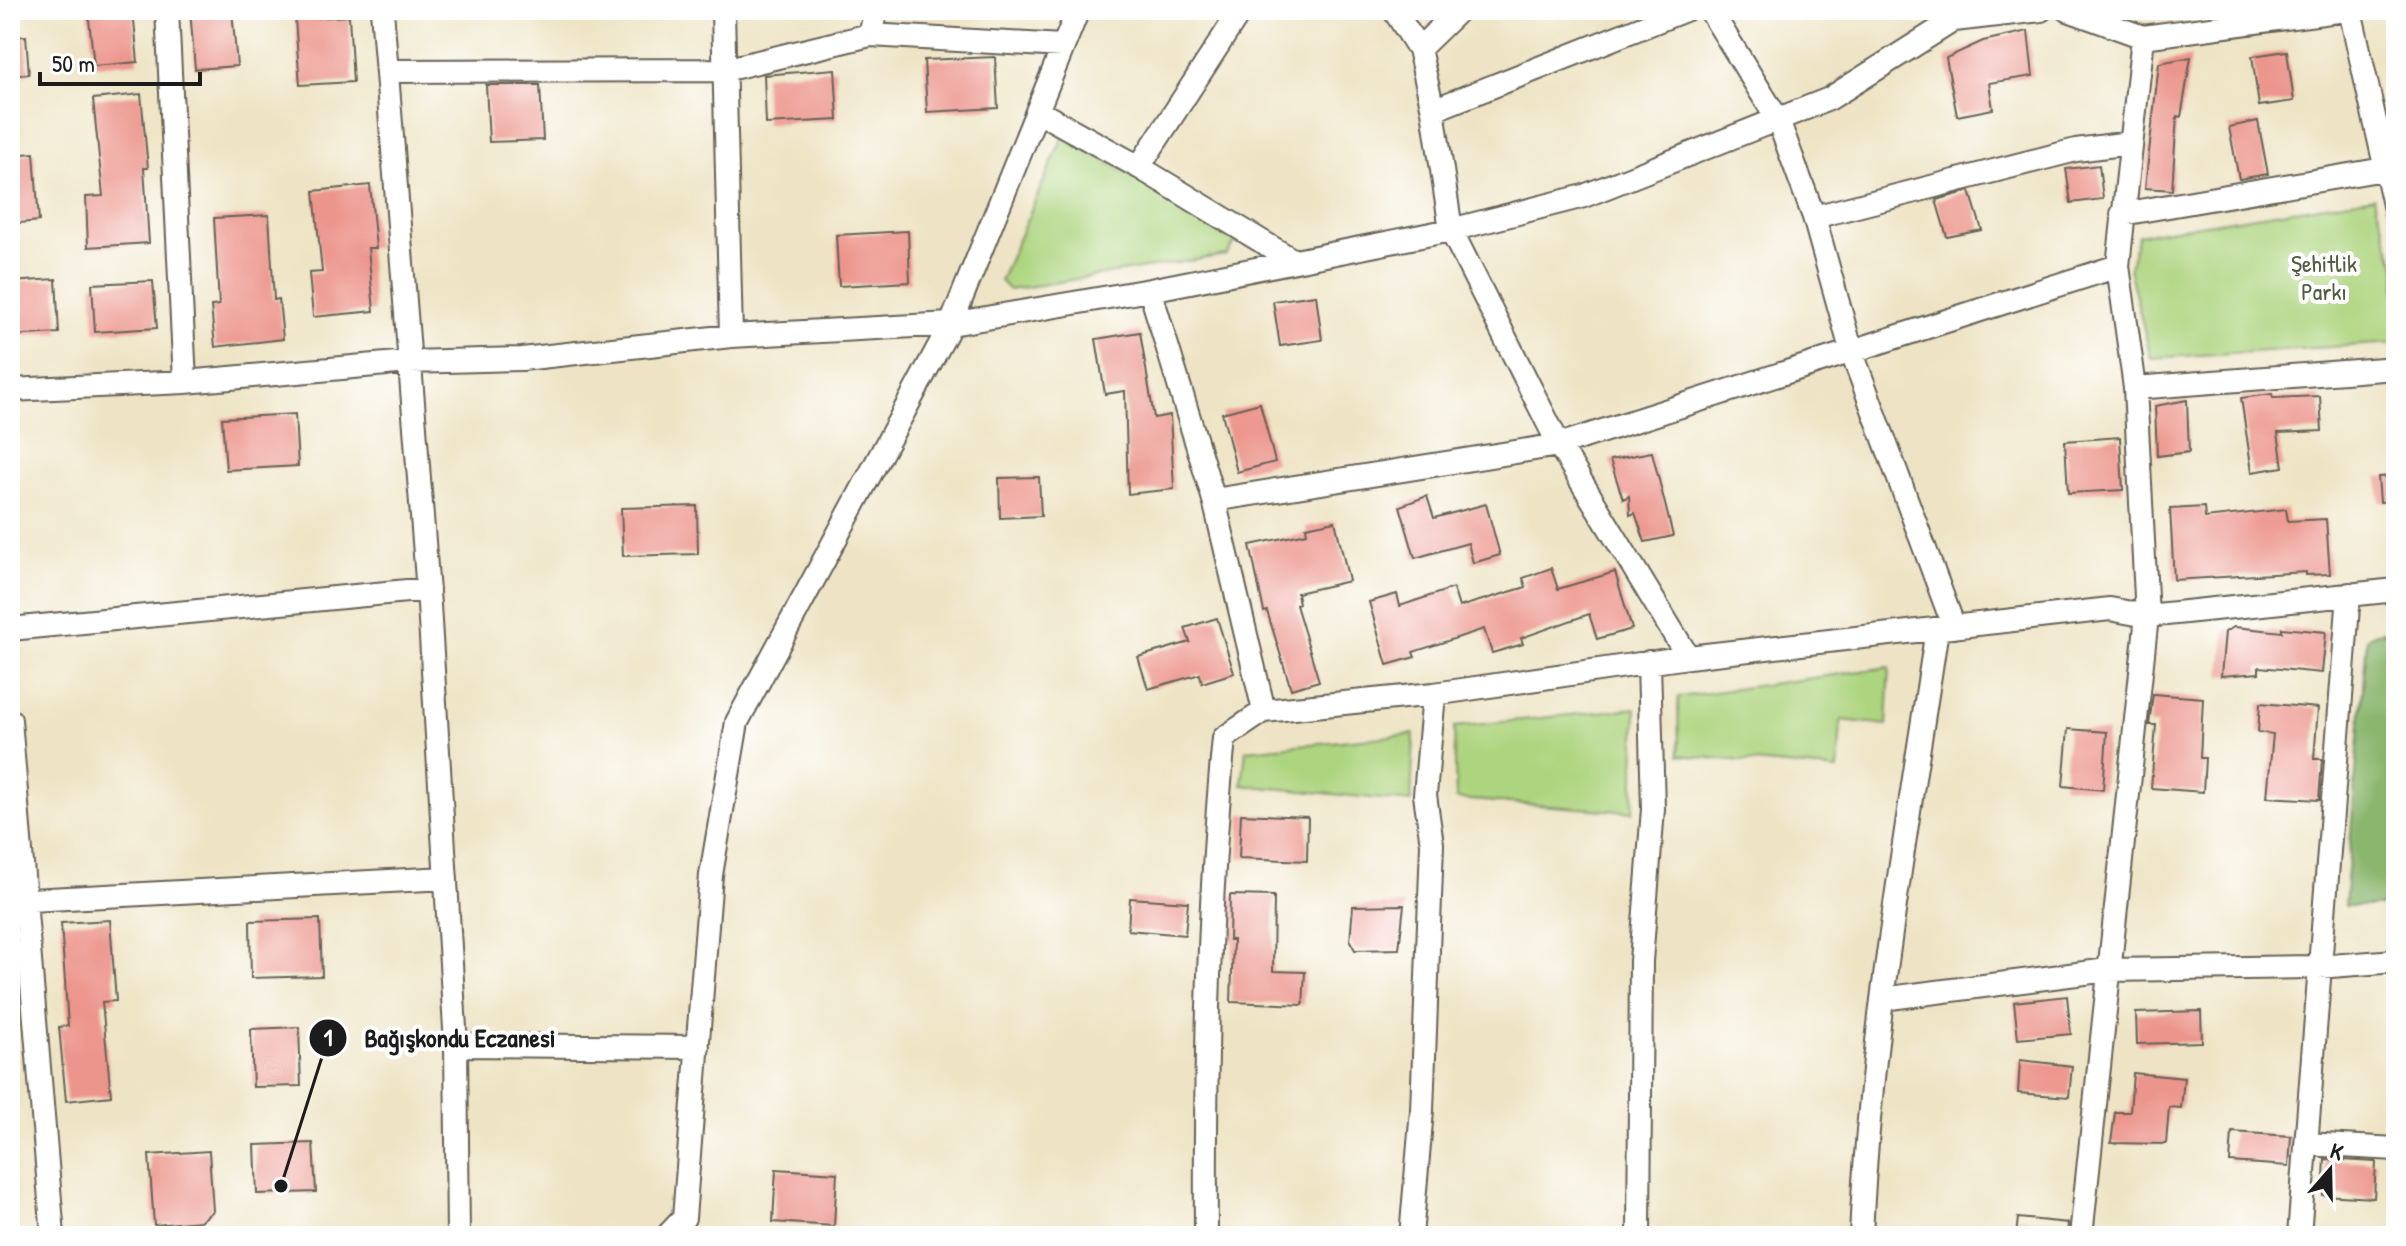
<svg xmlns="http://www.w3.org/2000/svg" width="2406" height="1246" viewBox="0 0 2406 1246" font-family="'Patrick Hand',sans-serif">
<rect width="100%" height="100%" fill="#fff"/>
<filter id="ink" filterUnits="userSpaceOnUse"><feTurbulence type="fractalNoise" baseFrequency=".0125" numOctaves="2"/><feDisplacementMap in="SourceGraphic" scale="16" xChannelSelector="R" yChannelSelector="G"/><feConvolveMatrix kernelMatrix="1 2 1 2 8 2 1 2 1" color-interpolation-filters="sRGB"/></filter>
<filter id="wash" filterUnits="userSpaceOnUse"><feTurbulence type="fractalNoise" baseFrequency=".006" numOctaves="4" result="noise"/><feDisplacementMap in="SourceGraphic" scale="32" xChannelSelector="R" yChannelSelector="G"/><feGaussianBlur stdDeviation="1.8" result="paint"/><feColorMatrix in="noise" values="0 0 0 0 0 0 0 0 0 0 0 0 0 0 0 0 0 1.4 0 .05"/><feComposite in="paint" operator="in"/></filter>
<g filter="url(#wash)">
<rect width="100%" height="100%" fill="#eee4c5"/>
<path fill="#add47e" stroke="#64784d" stroke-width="2" d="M1063,137L1239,237L1226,255L1009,290L1000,281Z
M2374,197L2396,267V343L2151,358L2129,268L2138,235Z
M1890,667L1887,725L1841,720L1838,770L1679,755L1678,697Z
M1636,708L1633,812L1456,799L1454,727Z
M1414,734L1411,802L1242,785L1246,750Z"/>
<path fill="#8ab66d" stroke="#536944" stroke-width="2" d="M2396,630V906H2345L2367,638L2376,632Z"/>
<g id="blocks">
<path fill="#ec958c" d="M88,10H133L138,62L94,66Z
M190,10H232L237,66L195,69Z
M349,16L353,82L300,85L295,19Z
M2028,31L2033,76L1989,83L1993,109L1957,116L1946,58L1983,41Z
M26,36L29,74L10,76V37Z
M2287,51L2294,101L2259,106L2252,56Z
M995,57L998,108L927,112L924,60Z
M2191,57L2181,117L2177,116L2172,190L2145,188L2159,63Z
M835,69L838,120L766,124L764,75Z
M486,85H540L543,140L489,142Z
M141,94L148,168H144L149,243L88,247L86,197L103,196L93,99Z
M2258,121L2268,174L2239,179L2229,127Z
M34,153L39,221L10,224V155Z
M2099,165L2103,199L2071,203L2066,169Z
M370,185L376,248H368L374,311L313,317L309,273L322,272L314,191Z
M1970,191L1982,230L1947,237L1936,200Z
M269,215L274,300L279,299L283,339L215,347L211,306L219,305L214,218Z
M908,231L910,282L839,286L836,235Z
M56,279L59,333L10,336V282Z
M153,281L157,328L95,332L92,284Z
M1316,295L1322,340L1280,346L1273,301Z
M1140,332L1154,418L1170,415L1174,489L1128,494L1125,391L1105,394L1096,339Z
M2272,394L2273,398L2320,396L2322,431L2278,433L2283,467L2252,472L2241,398Z
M2187,400L2189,452L2157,456L2155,406Z
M1260,403L1275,462L1237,472L1222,413Z
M295,414L298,466L226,470L222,418Z
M2120,437L2123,490L2068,493L2065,441Z
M1652,452L1673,536L1645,542L1635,513L1630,515L1629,496L1623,499L1610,460Z
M2396,476V501L2380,502L2378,477Z
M1039,477L1041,516L1000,518L999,478Z
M1427,496L1434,518L1486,504L1500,555L1473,563L1468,543L1415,558L1400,506Z
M697,506L698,554L623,556L621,508Z
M2204,507L2205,518L2286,509L2288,521L2326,519L2330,574L2306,575V572L2174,580L2170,509Z
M1335,521L1349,581L1297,593L1299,604L1296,605L1319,681L1291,689L1267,611L1264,612L1250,545L1307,533L1306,527Z
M1551,568L1558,589L1615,572L1632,629L1597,639L1589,614L1521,638L1523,644L1492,653L1484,629L1413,652L1415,657L1387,665L1369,602L1397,594L1400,606L1453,588L1459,607L1526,587L1523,578Z
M1217,618L1234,673L1202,683L1200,674L1148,689L1138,657L1190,642L1185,628Z
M2234,627L2282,632V628L2326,632L2322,673L2259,667V673L2221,676L2225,632Z
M2153,694L2203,698L2200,758H2205L2203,792L2151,788L2156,725H2149Z
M2260,703L2318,708L2314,759H2322L2319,800L2267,797L2273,734L2258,732Z
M2068,729L2107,732L2103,790L2063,786Z
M1241,814L1308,817L1307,861L1239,858Z
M1230,895L1274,896L1273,971L1305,972L1303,1005L1231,1002L1233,940H1229Z
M1130,898L1188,902L1185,935L1128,930Z
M1404,905L1399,949L1355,950L1350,941L1353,906Z
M320,919L322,976L251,978L250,921Z
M110,920L116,1001L102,1002L111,1096L66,1101L59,1027L68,1026L61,923Z
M2067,996L2071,1034L2018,1039L2014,1002Z
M2201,1011L2202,1042L2137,1044L2136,1013Z
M299,1027L301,1086L253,1087L251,1029Z
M2020,1060L2072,1066L2069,1097L2018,1093Z
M2133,1073L2184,1078L2181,1108L2169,1107L2166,1144L2111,1143L2115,1112H2130Z
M2232,1132L2291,1136L2289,1166L2230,1162Z
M313,1143L316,1192L257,1194L255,1145Z
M209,1151L213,1211L201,1221L154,1225L149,1155Z
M2325,1159L2376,1162L2374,1198L2323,1195Z
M776,1169L837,1173L834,1226L773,1222Z
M2018,1218L2068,1223L2067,1236H2016Z"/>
</g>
</g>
<g filter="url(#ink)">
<use href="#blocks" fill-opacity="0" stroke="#666257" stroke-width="2"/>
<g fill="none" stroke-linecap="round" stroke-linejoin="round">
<g stroke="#666257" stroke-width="26">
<path id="street" d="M167,10L185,382
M382,10L429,605L456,1045L458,1236
M723,10L731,336
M1394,10L1419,49L1433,110L1451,230L1559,445L1688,657
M1710,10L1778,120L1814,217L1852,353L1954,627
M2068,10L2143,37L2346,10
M2350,10L2396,214
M870,35L876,10
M1419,49L1459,10
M388,71L724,70L870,35L1063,46
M1433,110L1685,10
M1037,111L1139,167L1241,10
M1139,167L1294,261
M2122,214L2384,169
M1814,217L2076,150L2130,143
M1150,290L1214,500L1264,711L1434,694L1688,657L2110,609L2147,616L2396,590
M2135,388L2396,368
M10,390L185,382L409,362L522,359L731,336L951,324L1150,290L1451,230L1584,196L1829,99L1954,20L2041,10
M1214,500L1559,445L2118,266
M10,629L428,589
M10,720L53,1236
M11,901L446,878
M1882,999L2108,970L2318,967L2396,961
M456,1045L698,1047
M2306,1144L2396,1149
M667,1236L684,1218L711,875L737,722L951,324L1078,10
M1206,1236C1205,1069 1208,904 1224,738L1264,711
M1411,1236L1422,1110L1432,844L1425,795L1434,694
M1639,1236L1641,961L1653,809L1649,662
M1861,1236C1870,1032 1907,830 1937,629
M2081,1236L2147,616L2135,388L2118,266L2143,37
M2299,1236L2349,594"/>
</g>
<use href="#street" stroke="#fff" stroke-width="22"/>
</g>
</g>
<g text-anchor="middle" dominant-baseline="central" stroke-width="8" stroke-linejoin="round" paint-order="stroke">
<g font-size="24" fill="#4f5c3e" stroke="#fff">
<text x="2324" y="263">Şehitlik<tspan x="2324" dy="28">Parkı</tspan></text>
</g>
</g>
<path fill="none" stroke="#1c1c1c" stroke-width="3" d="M281 1186L328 1038"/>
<g fill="#1c1c1c" stroke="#fff" stroke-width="3">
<circle cx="281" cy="1186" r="8"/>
<circle cx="328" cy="1038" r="20"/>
</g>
<g font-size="24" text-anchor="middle" font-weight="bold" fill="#fff">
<text x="328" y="1046">1</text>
</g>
<g font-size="26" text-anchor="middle" font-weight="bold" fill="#1c1c1c" stroke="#fff" stroke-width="8" stroke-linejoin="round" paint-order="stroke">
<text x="460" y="1047">Bağışkondu Eczanesi</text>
</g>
<rect width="2406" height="1246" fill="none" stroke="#fff" stroke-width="40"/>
<g transform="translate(2330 1170) rotate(20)" stroke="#ffffff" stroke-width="6" paint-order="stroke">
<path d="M0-6L14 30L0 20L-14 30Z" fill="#1c1c1c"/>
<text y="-12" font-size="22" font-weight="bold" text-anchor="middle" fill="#1c1c1c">K</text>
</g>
<path d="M40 72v12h160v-12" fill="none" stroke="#1c1c1c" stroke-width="4"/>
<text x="52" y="72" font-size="24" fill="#1c1c1c" stroke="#ffffff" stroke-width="6" paint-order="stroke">50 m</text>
</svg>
